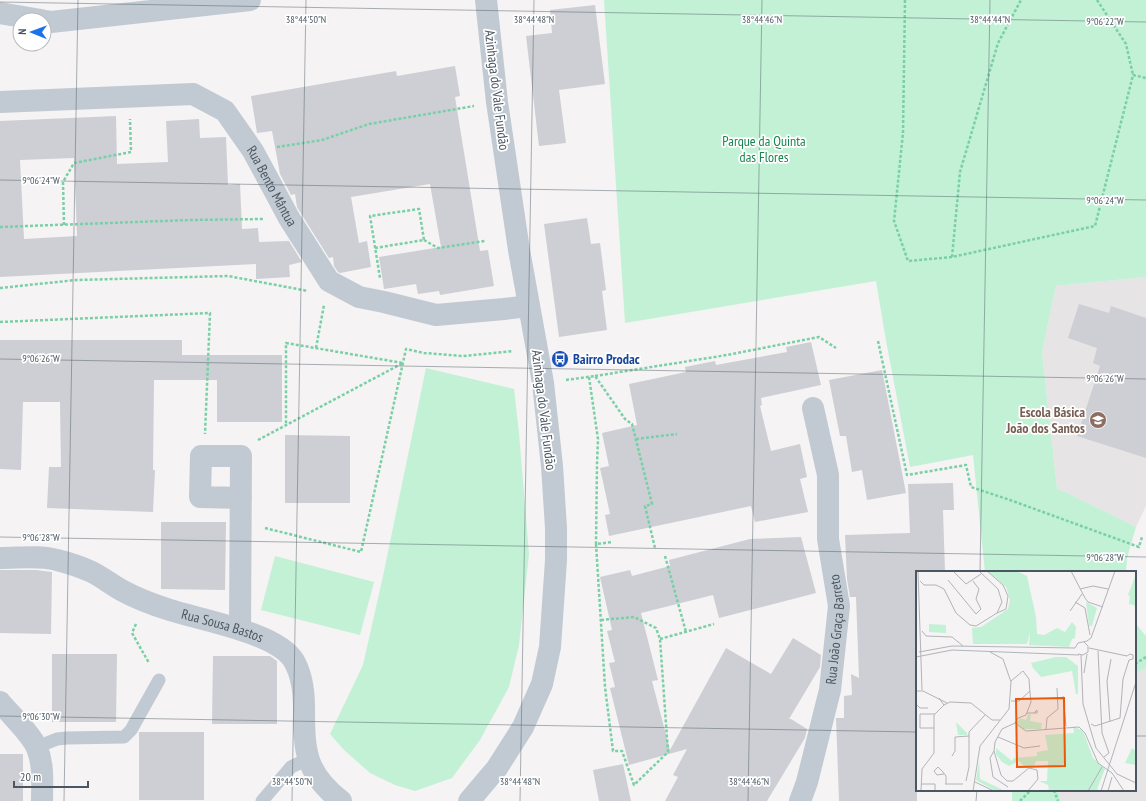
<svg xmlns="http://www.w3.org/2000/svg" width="1146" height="801" viewBox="0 0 1146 801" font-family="'PT Sans Narrow',sans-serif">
<rect width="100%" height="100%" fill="#f5f3f3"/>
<path fill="#e6e4e5" d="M1146,277V506L1136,527L1057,488L1042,352L1056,286Z
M1146,668V801H1061L1058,790H1135V673Z"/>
<path fill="#c3f1d5" d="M604,0H1146V277L1056,286L1042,352L1057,488L1136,527L1127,558L1126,572H985L973,455L910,467L885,335L876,281L625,323Z
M426,368L514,389L519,433L529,554L519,645L509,687L480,740L452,778L415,791L395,785L370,773L344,750L330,734L363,665L383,576Z
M275,556L374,582L360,635L261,610Z
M1135,623L1146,636V668L1135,673Z
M1012,790H1058L1061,801H1012Z"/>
<path fill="#cdcfd5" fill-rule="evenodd" d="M595,5L605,84L559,90L566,143L539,146L526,36L552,33L550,10Z
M455,66L460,96L455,97L480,251L488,250L494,286L440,295L439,291L418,294L416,284L384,289L379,257L441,247L430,184L351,197L359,243L367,241L371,267L340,273L338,272L334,266L333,257L329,258L300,212L297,207L295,194L291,195L280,174L272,131L257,133L251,96L396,71L397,76Z
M116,116L117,164L168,162L166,121L199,119L200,138L226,137L228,185L240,184L242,229L258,228L259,242L289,241L302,262L289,265L290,277L256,279V264L0,277V121ZM74,158L77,236L24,239L20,160Z
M587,218L591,244L600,243L606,290L602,291L607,330L559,337L544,224Z
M1079,304L1109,313L1111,306L1146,318V458L1077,436L1100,366L1093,363L1097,348L1068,338Z
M0,340H182V355H282V422H217V380H154L153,470H155L153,512L47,508L49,467H61L60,402H23L21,470L0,469Z
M811,342L821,385L761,398L762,405L760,406L771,451L800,444L807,477L800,479L808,512L755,522L751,506L609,536L605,515L610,514L600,468L609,466L602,433L637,425L629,384L686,372L685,367L715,361L716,365L787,352L786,347Z
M882,370L906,493L867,500L862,470L852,472L846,436H840L829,380Z
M285,435L350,436V503H285Z
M953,483L954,510H943L945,572H917V801H839L836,718H844V696L852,695L851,674L859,678L856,597H850L847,579L845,535L910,533L908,484Z
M161,522H226L225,590L161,589Z
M801,537L816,593L719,618L713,595L641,613L658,680L652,681L670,750L726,648L771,674L793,638L821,655L820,667L789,719H791L807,729L805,738L767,801H665L678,777L673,775L687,749L629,765L610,688L615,687L609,663L615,662L607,631L612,630L600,577L630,570L632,576L670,566L669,560L750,539Z
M0,570H36L52,572L51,634L0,633Z
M52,654H117L116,722H52Z
M213,656H270L277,661V724H212Z
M139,732H204V800H139Z
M0,754H23V801H0Z
M623,764L631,801H599L593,770Z"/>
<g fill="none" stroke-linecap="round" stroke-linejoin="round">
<path stroke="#7ad0a6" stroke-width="2.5" stroke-dasharray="3 2" stroke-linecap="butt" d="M905,0L903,133L894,221L908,261L952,257L1095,226L1133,75L1146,78
M1097,0L1126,44L1133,75
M277,147L322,140L369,124L474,106
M64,225L63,182L74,163L131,152L130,119
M0,227L190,220L263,219
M424,240L438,248L485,241
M375,248L424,240L419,209L370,216L380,278
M952,257L960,172L998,43L1021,0
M0,288L76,280L228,276L308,291
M0,322L210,313L205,434
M878,341L907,475L966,465L971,487L1010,500L1139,547L1142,537
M316,348L324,305
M595,376L727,355L819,337L836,348
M589,377L598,439L597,464L596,544
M566,380L595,376L625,419L632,424L652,504L645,506L655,548
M636,439L677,434
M258,440L403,363L286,343V425
M265,528L361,552L406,349L424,353L463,356L513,351
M665,556L686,632
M601,620L634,617L656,628L660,639L668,752L634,785L622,751H613L605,687L596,544L613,542
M136,624L132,633L149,663
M660,639L714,624
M1135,664L1146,657
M1054,790L1058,801
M1020,801L1031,790"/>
<path stroke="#c1cad2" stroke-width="13" d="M37,747L57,739L67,738L124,737L131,730L159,680
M262,801L291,767L308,759"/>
<g stroke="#c1cad2" stroke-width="22">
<path d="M0,13L41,20"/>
<path d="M44,21L51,22L250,0"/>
<path id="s1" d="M0,102L193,94L225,111L253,151L289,218L329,281L359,297L384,302L436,315L504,309L529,306"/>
<path id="s2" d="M0,558C19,558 39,555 57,560C69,563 81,567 92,572C102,577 112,585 123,591C138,599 154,605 170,610C201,620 278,633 294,661C302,675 304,692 304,708C304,751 305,773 341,801"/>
<path d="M240,629L241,456H201L200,497L241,498"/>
<path d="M0,702C10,714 32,735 37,748C44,765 42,784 42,801"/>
<path d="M469,801L497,768L523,727L538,693L542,684L550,647L556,560V528L552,466L543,383L519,250L497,102L486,0"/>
<path id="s3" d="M800,801L807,782L830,690L839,606L828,539V475L813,408"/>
</g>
</g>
<path fill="none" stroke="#4a5661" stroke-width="1" stroke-opacity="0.45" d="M0,2L1146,22M0,180L1146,200M0,359L1146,379M0,537L1146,557M980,572L990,0M0,716L917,732M1135,736H1146M64,801L78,0M292,801L306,0M520,801L534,0M748,801L762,0M976,801L977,790"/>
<defs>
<g id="bus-disc" transform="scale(0.9)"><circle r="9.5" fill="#1a4fb4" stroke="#fff"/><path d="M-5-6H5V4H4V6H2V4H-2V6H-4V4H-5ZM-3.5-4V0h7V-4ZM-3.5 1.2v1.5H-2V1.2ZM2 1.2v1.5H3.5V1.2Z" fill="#fff"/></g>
<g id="school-disc" transform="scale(0.9)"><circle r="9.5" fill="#8d6e63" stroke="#fff"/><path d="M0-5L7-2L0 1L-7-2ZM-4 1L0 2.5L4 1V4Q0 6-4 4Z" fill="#fff"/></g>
</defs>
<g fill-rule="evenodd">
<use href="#bus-disc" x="560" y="359"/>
<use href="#school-disc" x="1098" y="420"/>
</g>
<g text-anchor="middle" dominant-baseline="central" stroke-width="3.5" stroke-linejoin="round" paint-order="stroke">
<g font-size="14" fill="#4a5661" stroke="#fff">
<text transform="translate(497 90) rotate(83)">Azinhaga do Vale Fundão</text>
<text stroke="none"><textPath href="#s1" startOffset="318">Rua Bento Mântua</textPath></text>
<text transform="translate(544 410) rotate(83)">Azinhaga do Vale Fundão</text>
<text stroke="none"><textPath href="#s2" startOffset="236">Rua Sousa Bastos</textPath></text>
<text stroke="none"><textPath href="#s3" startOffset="176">Rua João Graça Barreto</textPath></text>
</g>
<g font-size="14" fill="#17864f" stroke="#fff">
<text x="764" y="141">Parque da Quinta<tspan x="764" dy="16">das Flores</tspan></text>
</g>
<g font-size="14" font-weight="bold" fill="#164399" stroke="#fff" text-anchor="start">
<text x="573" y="359">Bairro Prodac</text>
</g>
<g font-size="14" font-weight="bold" fill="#785e54" stroke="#fff" text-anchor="end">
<text x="1085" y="412">Escola Básica<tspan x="1085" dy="16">João dos Santos</tspan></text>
</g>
</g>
<g transform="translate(916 571)">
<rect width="220" height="220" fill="#f5f3f3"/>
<path d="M72,0H100L111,5L120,46L121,63L128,64L141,57L149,61L156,51L160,56L159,67L156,68L153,76L113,74L114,61L111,73H57L56,57L65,56L92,38L94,29L90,16ZM220,3V35L213,33L214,25L212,24ZM170,31L181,37L176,55H173ZM13,53L30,54V62L13,61ZM140,86H150L162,95V123H160L156,100L125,106L117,97L115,92ZM112,143L115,144L114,150L126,152L125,158H107L101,152L104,147L110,149ZM40,151L51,162V164H42ZM157,155L167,160L177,187L189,198L181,218L184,220H133L132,214L123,210H131L132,190H120L118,195L110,197L103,190L93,195L86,191L80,183V177L96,190L98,187L121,185V181L132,179L129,164L158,162ZM216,177L220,180V194L209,192ZM63,190L64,208L89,220H80L60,209Z" fill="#c3f1d5"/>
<path fill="none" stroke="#b1b4b9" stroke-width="1" d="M2,0L6,119M37,0L50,13L65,3M71,0L87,14L92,25L90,38L81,42M155,0L169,27L172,31L187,36M177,0H190M32,9L60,43L65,38L60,28L63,18L57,10M4,10L8,14H20L28,18L40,42L54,54L60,55L81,42L86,31L82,18L63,0M164,18L177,15L192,18M159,31L169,37L174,64M154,40L166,23M6,60L10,65L36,66L47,75M159,77L162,72L171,70L175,67L199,0M173,77L211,85M182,80L186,162L193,182L188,186M3,81L36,75L159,77M74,81L87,88L95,111M162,83L167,84L172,81V75L168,71M165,84L167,133L180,177L201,203L220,212M211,85L214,83L217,84V88L213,89M0,86L36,79L163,84M168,102L171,83M95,110L107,100L113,108L114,122L115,131L110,144L102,147L99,152M0,120H7L31,132M147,125L150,155M23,127L28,134L34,131L55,132L76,149H84M95,130H103L114,120M0,133L4,137H12M111,142H121V139L118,142M194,151L191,110L195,88M99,152L110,160L163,156L169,162L182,192L196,202L208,220M99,152L86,158L79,171L78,180L85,204L91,210H97L113,197L121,199L122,208L112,220M175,153L179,155L204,147L207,108L213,89M18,157H4V143H19M130,158L131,147L142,138L141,117M82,166L108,177L124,175M78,180L74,187L77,206L92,216M36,185L39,180V166L53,165M28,203L21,204L18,200L22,196L27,201L30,205V213M50,210L53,196V161L69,144M59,211L78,220M5,213H19V220M29,213H47M5,220L6,198L18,182V144L28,134M57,220L64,175L93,138L95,111M172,220L186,196M185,220L220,111M192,220L196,206"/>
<path fill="#e8590c" fill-opacity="0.15" stroke="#e8590c" stroke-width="2" d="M148,127L149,195L101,196L100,128Z"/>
<rect width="220" height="220" fill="none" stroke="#4a5661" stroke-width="2"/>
</g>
<g font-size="10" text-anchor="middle" fill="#4a5661" stroke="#fff" stroke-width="3.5" stroke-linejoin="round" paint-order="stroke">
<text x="306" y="23">38°44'50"N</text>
<text x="534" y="23">38°44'48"N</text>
<text x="762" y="23">38°44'46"N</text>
<text x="990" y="23">38°44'44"N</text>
<text x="1105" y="25">9°06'22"W</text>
<text x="41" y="184">9°06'24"W</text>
<text x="1105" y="204">9°06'24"W</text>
<text x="41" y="362">9°06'26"W</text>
<text x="1105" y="382">9°06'26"W</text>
<text x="41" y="541">9°06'28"W</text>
<text x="1105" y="561">9°06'28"W</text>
<text x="41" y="720">9°06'30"W</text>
<text x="292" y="785">38°44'50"N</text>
<text x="520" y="785">38°44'48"N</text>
<text x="749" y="785">38°44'46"N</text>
</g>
<g transform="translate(32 32) rotate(271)"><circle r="19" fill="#ffffff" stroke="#b7bbc0"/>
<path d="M0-3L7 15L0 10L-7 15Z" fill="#1a73e8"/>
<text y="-6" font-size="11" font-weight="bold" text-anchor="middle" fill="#4a5661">N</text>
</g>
<path d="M14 781v6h74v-6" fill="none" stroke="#4a5661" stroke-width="2"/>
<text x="20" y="781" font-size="12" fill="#4a5661" stroke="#ffffff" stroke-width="3" paint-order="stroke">20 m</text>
</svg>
